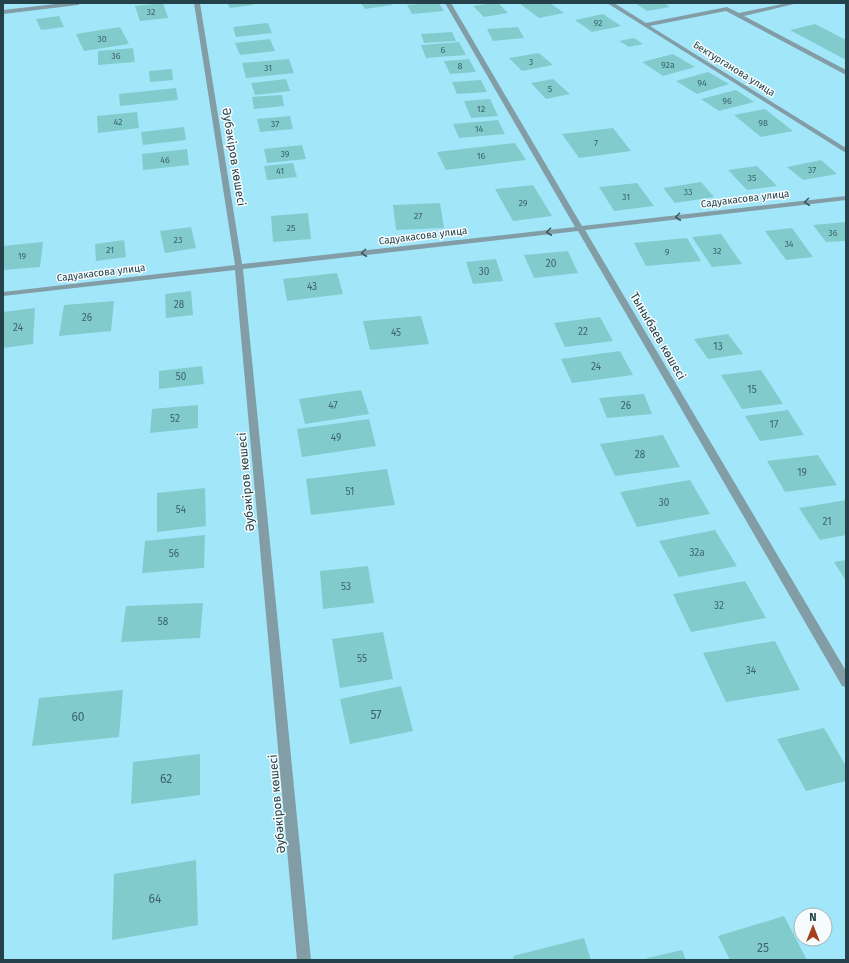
<svg xmlns="http://www.w3.org/2000/svg" width="849" height="963" viewBox="0 0 849 963" font-family="'Fira Sans',sans-serif">
<rect width="100%" height="100%" fill="#a2e6fa"/>
<path fill="#82cbcd" d="M163,3L168,18L140,21L135,6Z
M227,3H252L253,5L230,8Z
M361,3H390L392,5L365,9Z
M431,3H439L444,11L412,14L407,5Z
M494,3H498L508,13L484,17L473,6Z
M519,3H550L564,13L539,18Z
M635,3H665L670,7L647,11Z
M603,14L621,26L592,32L575,20Z
M59,16L64,27L41,30L36,19Z
M268,23L272,33L236,37L233,27Z
M815,24L846,40V60L790,30Z
M120,27L129,44L84,51L76,34Z
M518,27L524,38L493,41L487,29Z
M452,32L456,41L424,43L421,34Z
M634,38L643,44L629,47L619,41Z
M270,39L275,51L240,55L235,43Z
M459,42L466,55L426,58L421,45Z
M133,48L135,62L98,65V51Z
M539,53L553,65L522,71L509,58Z
M673,54L695,67L663,76L642,62Z
M289,59L294,73L246,78L242,63Z
M469,59L476,72L450,74L444,61Z
M172,69L173,80L150,82L149,71Z
M708,72L729,84L697,94L676,81Z
M286,79L290,91L255,95L251,83Z
M553,79L570,94L546,99L531,83Z
M481,80L487,92L457,94L452,82Z
M176,88L178,100L120,106L119,94Z
M736,90L754,102L719,111L701,99Z
M282,95L284,106L254,109L252,97Z
M490,99L498,116L471,118L464,101Z
M765,109L793,131L761,137L734,115Z
M137,112L139,128L98,133L97,116Z
M290,116L293,129L260,132L257,119Z
M498,120L505,134L459,138L453,124Z
M184,127L186,140L143,145L141,132Z
M613,128L631,151L579,158L562,134Z
M515,143L526,160L446,170L437,152Z
M302,145L306,159L267,163L264,149Z
M187,149L189,165L143,170L142,154Z
M821,160L837,174L803,180L787,167Z
M293,163L297,177L267,180L264,166Z
M757,166L777,186L747,190L728,170Z
M701,182L714,197L675,203L663,188Z
M637,183L654,206L614,211L599,187Z
M533,185L552,216L513,221L495,189Z
M440,203L444,228L396,230L393,205Z
M308,213L311,239L273,242L271,216Z
M846,222V241L826,242L813,225Z
M191,227L196,248L165,253L160,231Z
M792,228L813,257L786,260L765,231Z
M721,234L742,264L712,267L692,237Z
M687,238L701,261L646,266L634,243Z
M124,240L126,257L96,261L95,244Z
M43,242L40,267L3,270V246Z
M568,251L578,273L534,278L524,255Z
M496,259L503,281L473,284L466,262Z
M337,273L343,294L287,301L283,279Z
M191,291L193,315L166,318L165,294Z
M114,301L111,331L59,336L64,305Z
M35,308L33,344L3,348V312Z
M421,316L429,344L370,350L363,321Z
M600,317L613,341L565,347L554,323Z
M728,334L743,354L708,359L694,339Z
M620,351L633,375L572,383L561,359Z
M202,366L204,384L159,389V371Z
M761,370L783,404L742,409L721,375Z
M361,390L369,414L305,424L299,399Z
M644,394L652,414L607,418L599,398Z
M198,405V428L150,433L152,409Z
M788,410L804,435L760,441L745,416Z
M369,419L376,446L302,457L297,429Z
M663,435L680,467L615,476L600,444Z
M818,455L837,485L785,492L767,461Z
M387,469L395,505L311,515L306,479Z
M690,480L710,514L637,527L620,492Z
M205,488L206,526L157,532V493Z
M846,500V535L820,540L799,508Z
M715,530L737,566L679,577L659,541Z
M205,535L204,568L142,573L145,541Z
M846,560V581L834,562Z
M368,566L374,603L323,609L320,571Z
M745,581L766,618L691,632L673,594Z
M203,603L200,638L121,642L126,606Z
M383,632L393,679L340,688L332,639Z
M775,641L800,690L726,702L703,653Z
M401,686L413,731L350,744L340,699Z
M123,690L119,737L32,746L39,698Z
M824,728L846,766V781L806,791L777,739Z
M200,754V795L131,804L133,762Z
M196,860L198,925L112,940L114,874Z
M784,916L807,960H730L718,936Z
M584,938L591,960H514L513,956Z
M682,950L686,960H644V959Z"/>
<g fill="none" stroke-linecap="round" stroke-linejoin="round">
<path fill="#829da6" fill-rule="evenodd" d="M64,3H81L78,5L3,14V10Z
M194,3H200L242,264L575,227L445,3H451L582,226L846,196V200L585,230L846,671V687L842,686L578,231L243,269L311,960H297L235,270L3,296V292L235,265Z
M607,3H614L646,23L727,7L739,13L787,3H798L744,16L846,70V75L726,11L650,26L846,148V153Z"/>
</g>
<defs><path id="oneway-chevron" d="M-2-3.5L2.5 0L-2 3.5" fill="none" stroke-width="1.6" stroke-linecap="round" stroke-linejoin="round"/></defs>
<g stroke="#3c5860">
<use href="#oneway-chevron" transform="translate(807 202) rotate(173)"/>
<use href="#oneway-chevron" transform="translate(678 217) rotate(173)"/>
<use href="#oneway-chevron" transform="translate(549 232) rotate(173)"/>
<use href="#oneway-chevron" transform="translate(364 253) rotate(173)"/>
</g>
<g text-anchor="middle" dominant-baseline="central" stroke-width="3" stroke-linejoin="round" paint-order="stroke">
<g font-size="9" fill="#3c646a">
<text x="151" y="12">32</text>
<text x="598" y="23">92</text>
<text x="102" y="39">30</text>
<text x="443" y="50">6</text>
<text x="116" y="56">36</text>
<text x="531" y="62">3</text>
<text x="668" y="65">92а</text>
<text x="460" y="66">8</text>
<text x="268" y="68">31</text>
<text x="702" y="83">94</text>
<text x="550" y="89">5</text>
<text x="727" y="101">96</text>
<text x="481" y="109">12</text>
<text x="118" y="122">42</text>
<text x="763" y="123">98</text>
<text x="275" y="124">37</text>
<text x="479" y="129">14</text>
<text x="596" y="143">7</text>
<text x="285" y="154">39</text>
<text x="481" y="156">16</text>
<text x="165" y="160">46</text>
<text x="812" y="170">37</text>
<text x="280" y="171">41</text>
<text x="752" y="178">35</text>
<text x="688" y="192">33</text>
<text x="626" y="197">31</text>
<text x="523" y="203">29</text>
<text x="418" y="216">27</text>
<text x="291" y="228">25</text>
<text x="833" y="233">36</text>
<text x="178" y="240">23</text>
<text x="789" y="244">34</text>
<text x="110" y="250">21</text>
<text x="717" y="251">32</text>
<text x="667" y="252">9</text>
<text x="22" y="256">19</text>
</g>
<g font-size="10" fill="#254149" stroke="#f6fcfe">
<text transform="translate(734 69) rotate(32)">Бектурганова улица</text>
<text transform="translate(745 199) rotate(-7)">Садуакасова улица</text>
<text transform="translate(423 236) rotate(-7)">Садуакасова улица</text>
<text transform="translate(101 273) rotate(-7)">Садуакасова улица</text>
</g>
<g font-size="10" fill="#3c646a">
<text x="551" y="264">20</text>
<text x="484" y="272">30</text>
<text x="312" y="287">43</text>
<text x="179" y="305">28</text>
<text x="87" y="318">26</text>
<text x="18" y="328">24</text>
<text x="583" y="332">22</text>
<text x="396" y="333">45</text>
<text x="718" y="347">13</text>
<text x="596" y="367">24</text>
<text x="181" y="377">50</text>
<text x="752" y="390">15</text>
<text x="333" y="406">47</text>
<text x="626" y="406">26</text>
<text x="175" y="419">52</text>
<text x="774" y="425">17</text>
<text x="336" y="438">49</text>
<text x="640" y="455">28</text>
<text x="802" y="473">19</text>
<text x="350" y="492">51</text>
<text x="664" y="503">30</text>
<text x="181" y="510">54</text>
<text x="827" y="522">21</text>
<text x="697" y="553">32а</text>
<text x="174" y="554">56</text>
<text x="346" y="587">53</text>
<text x="719" y="606">32</text>
<text x="163" y="622">58</text>
<text x="362" y="659">55</text>
<text x="751" y="671">34</text>
</g>
<g font-size="12" fill="#254149" stroke="#f6fcfe">
<text transform="translate(234 157) rotate(81)">Әубәкіров көшесі</text>
<text transform="translate(658 336) rotate(60)">Тыныбаев көшесі</text>
<text transform="translate(246 482) rotate(-95)">Әубәкіров көшесі</text>
<text transform="translate(277 804) rotate(-95)">Әубәкіров көшесі</text>
</g>
<g font-size="12" fill="#3c646a">
<text x="376" y="715">57</text>
<text x="78" y="717">60</text>
<text x="166" y="779">62</text>
<text x="155" y="899">64</text>
<text x="763" y="948">25</text>
</g>
</g>
<rect width="849" height="963" fill="none" stroke="#254149" stroke-width="8"/>
<g transform="translate(813 927)"><circle r="19" fill="#f6fcfe" stroke="#a2b1b6"/>
<path d="M0-3L7 15L0 10L-7 15Z" fill="#a63f1b"/>
<text y="-6" font-size="11" font-weight="bold" text-anchor="middle" fill="#254149">N</text>
</g>
</svg>
